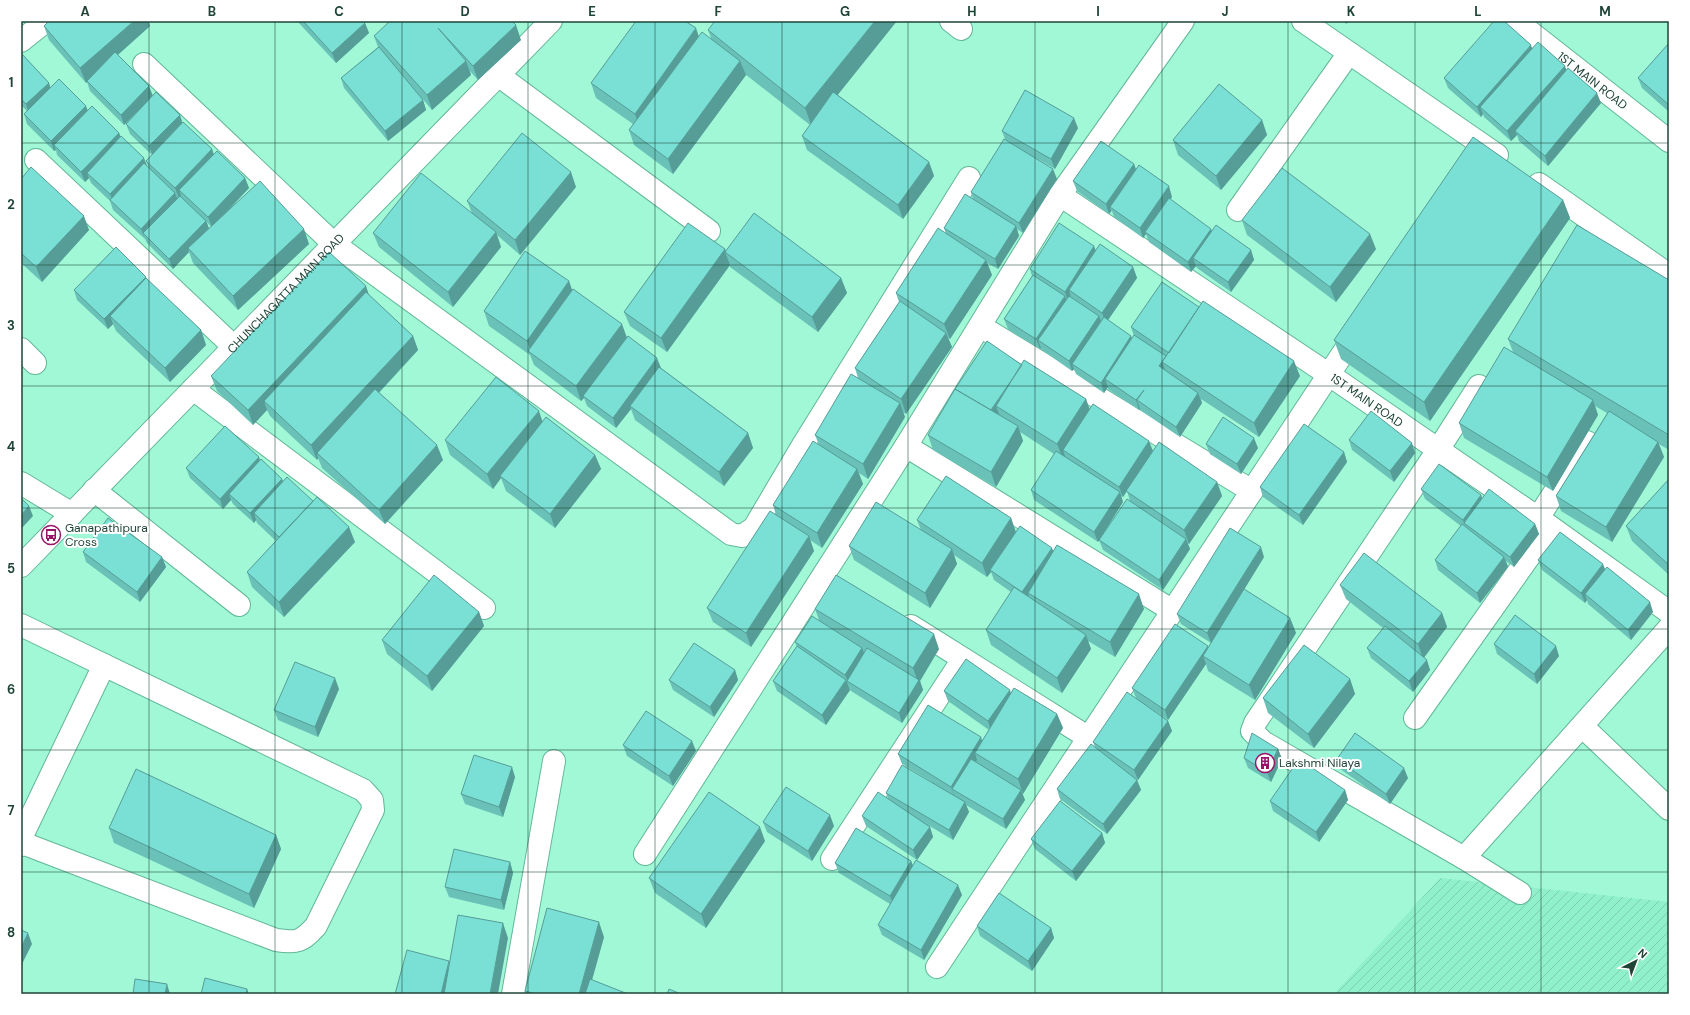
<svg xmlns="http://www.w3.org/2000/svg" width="1690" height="1015" viewBox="0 0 1690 1015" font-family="'DM Sans',sans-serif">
<defs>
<pattern id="industrial-furrows" width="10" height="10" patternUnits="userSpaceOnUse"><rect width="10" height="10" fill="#8ff0cb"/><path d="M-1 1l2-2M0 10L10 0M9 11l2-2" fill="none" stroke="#7bcfaf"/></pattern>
</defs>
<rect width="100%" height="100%" fill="#a1f8d7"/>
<path fill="url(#industrial-furrows)" d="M1440,878L1669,902V994H1334Z"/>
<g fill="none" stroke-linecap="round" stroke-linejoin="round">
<g stroke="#61b798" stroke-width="24">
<g id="minor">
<path d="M951,21L961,29"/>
<path d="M1303,21L1497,155"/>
<path id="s1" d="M1516,21L1669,141"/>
<path d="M21,41L46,21"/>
<path d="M144,64L334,244L731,534L742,536L754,528L803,445L969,178"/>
<path d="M498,75L709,231"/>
<path d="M36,160L233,346"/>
<path d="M1539,184L1669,275"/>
<path id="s2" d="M1060,195L1328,374L1538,518L1669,612"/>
<path d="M1238,210L1349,53"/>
<path d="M980,326L1252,491"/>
<path d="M21,349L35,363"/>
<path d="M193,389L484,608"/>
<path d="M906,446L1173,611"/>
<path d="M21,483L72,514"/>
<path d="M94,490L239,605"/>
<path d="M1538,518L1587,442"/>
<path d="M21,625L363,790L372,800L373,810L316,926C302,942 297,943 276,940L25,844L21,845"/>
<path d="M911,626L1089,738"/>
<path d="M1415,718L1550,527"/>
<path d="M1582,726L1669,809"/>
<path d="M21,838L104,665"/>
<path d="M645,854L906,446L1060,195L1183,21"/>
<path d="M1464,858L1263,742L1252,731L1255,723L1438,450L1479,386"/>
<path d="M832,859L963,659"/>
<path d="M1520,893L1464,858L1669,628"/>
<path d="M937,967L1357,332"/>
<path d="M513,994L554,761"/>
</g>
</g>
<g stroke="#61b798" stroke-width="24">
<g id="tertiary">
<path id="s3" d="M21,566L551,21"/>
</g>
</g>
<use href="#minor" stroke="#fff" stroke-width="22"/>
<use href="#tertiary" stroke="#fff" stroke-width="22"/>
</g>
<path fill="#69c1b8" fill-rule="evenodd" d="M297,21H364L369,33L336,63Z
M44,26H150L118,55L153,96L180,115L182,122L212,149L214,155L245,178L249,188L224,215L309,244L238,310L193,263L189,252L173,269L147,243L145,239L113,210L110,201L91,183L89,178L85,182L57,155L56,150L54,151L27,124L24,114L27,111L21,105V53L49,83L50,88L88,111L119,133L121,137L149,168L146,161L152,155L130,134L126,124L151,98L124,125L90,91L87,82L86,83L49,40ZM207,222L211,227L209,229Z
M708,30L838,95L929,162L934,176L903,219L807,150L802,136L810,125L745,74L746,75L673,174L634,145L629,130L633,124L596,98L591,83L699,36L711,38Z
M374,36L521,40L478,80L470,71L471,75L432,110L409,83L423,100L426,110L388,141L344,88L341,78L378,47Z
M1669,43V112L1642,88L1638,78Z
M1532,48L1566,71L1601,103L1548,166L1519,141L1517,135L1511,141L1484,117L1483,114L1481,117L1448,88L1444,78Z
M1262,120L1267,135L1221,190L1178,155L1173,140Z
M1078,128L1055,169L1036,158L1057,179L1023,233L1017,229L1019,236L998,269L987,263L992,275L950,339L948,338L952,347L906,414L903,412L905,417L868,479L859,473L863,484L822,548L810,540L814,551L751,647L713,622L707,608L776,515L773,505L819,445L815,435L858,378L855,368L899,302L896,293L946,234L944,228L973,199L971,192L1005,139L1002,131Z
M1134,164L1136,170L1172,197L1170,199L1212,231L1251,250L1254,260L1231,292L1197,268L1196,266L1191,272L1149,242L1146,234L1143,238L1114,217L1112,211L1109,214L1077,191L1073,181Z
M21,179L89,230L42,282L21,263Z
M576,187L520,255L497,235L501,247L453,307L379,247L373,233L472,213L467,201Z
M1563,200L1570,218L1430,421L1341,359L1334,340Z
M1242,220L1376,249L1336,302L1247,235Z
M725,249L726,251L841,278L847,293L818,332L730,267V265L667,352L630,326L624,312Z
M1096,250L1133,267L1137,278L1108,320L1132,338L1134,336L1131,327L1300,376L1259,437L1201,399L1202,403L1180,437L1140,410V409L1139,410L1108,389V387L1104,393L1076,374L1074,369L1072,371L1042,350L1041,348L1040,349L1008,329L1004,319L1032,276L1030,269Z
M146,279L201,330L206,345L170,382L116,331L113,324L108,329L77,300L74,290Z
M1669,280V450L1659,444L1664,457L1612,542L1561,511L1556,496L1607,413L1595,406L1598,415L1553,491L1464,438L1459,423L1513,352L1508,339Z
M569,281L572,290L627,337L661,368L748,433L753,448L724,486L635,420L631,409L616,428L587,406L584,398L581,401L534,365L530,355L489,326L484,311Z
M369,295L413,336L418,350L379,393L443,460L385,524L322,468L318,458L317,460L270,416L267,410L253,425L217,391L211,376Z
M1022,365L1086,399L1089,409L1153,451L1137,475L1217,482L1222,496L1189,544H1188L1190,549L1163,590L1103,550L1099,540L1098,542L1034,500L1031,490L1054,454L1020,432L1023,441L996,487L933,450L928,435ZM1127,491L1130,501L1102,536L1123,502L1121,496L1123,497Z
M542,421L595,455L601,469L555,528L506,491L501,478L493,489L450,455L445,440Z
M1349,440L1415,453L1394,482L1352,450Z
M1206,444L1258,448L1241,474L1210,454Z
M1344,452L1347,462L1303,525L1263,497L1260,487Z
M260,461L283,481L355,542L284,617L252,587L247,572L276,541L257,523L256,520L254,523L233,504L231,500L223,509L190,478L186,468Z
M1669,479V575L1632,541L1626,526Z
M1421,489L1481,495L1482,499L1535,524L1539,534L1514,567L1506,561L1508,567L1480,603L1438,570L1435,560L1461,526L1425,499Z
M1011,518L1016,532L1053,551L1144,609L1115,657L1088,641L1091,649L1062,693L991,645L986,630L1011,592L994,580L991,572L987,577L954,555L957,564L930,608L854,560L849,546L921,530L917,520Z
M83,552L162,557L166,567L140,602L86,562Z
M1264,557L1244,590L1290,618L1296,633L1255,700L1208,671L1206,664L1168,720L1138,700L1168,721L1172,731L1138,780L1135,778L1137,780L1141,790L1107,834L1060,799L1057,789L1095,747L1093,742L1136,698L1132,688L1208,648L1225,620L1211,643L1181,624L1177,614Z
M1538,560L1605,569L1653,612L1631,640L1588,604L1587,600L1585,603L1542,570Z
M1340,585L1442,613L1447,627L1424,657L1430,670L1413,692L1371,658L1367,648L1383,628L1346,599Z
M815,609L939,649L920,681L923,690L902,723L851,691L848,685L850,690L826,725L777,691L773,681L797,647L795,642L819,620Z
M479,612L484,626L432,691L387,654L382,640Z
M1494,644L1559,656L1537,684L1497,654Z
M735,670L738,680L714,717L673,690L669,680Z
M1350,679L1355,694L1314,748L1268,713L1263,698Z
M339,689L318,737L278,720L274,710Z
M944,691L1011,693L1057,714L1063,728L1023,794L1022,793L1025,800L1006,829L966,805L969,812L953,840L928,825L930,827L933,837L917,860L866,826L862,816L888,798L886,793L932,782L902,764L898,754L982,741L989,730L948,701Z
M623,745L696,751L673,786L627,756Z
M1278,749L1282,759L1271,782L1248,768L1244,758Z
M1337,759L1408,778L1390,804L1340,769Z
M515,777L503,817L465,804L461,794Z
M1345,790L1348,800L1319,842L1273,811L1270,801Z
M763,822L834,826L812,861L767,832Z
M109,828L276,835L281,849L254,908L114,843Z
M1102,833L1105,843L1076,881L1035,849L1031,839Z
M765,841L706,928L655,893L649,878Z
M911,861L913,866L962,895L924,960L882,935L878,925L890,904L839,873L835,863Z
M510,862L513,873L504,910L449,897L445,887Z
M977,926L1051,928L1054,938L1032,971L980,936Z
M604,937L592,980L628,994H526L525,991Z"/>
<path fill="#559d96" d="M134,21H148L150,26L86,83L80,68Z
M875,21H897L812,127L805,108Z
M1345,21H1349L1346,24Z
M365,23L369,33L336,63L332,53Z
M516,25L521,40L478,80L473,66Z
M696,28L701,43L640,129L635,114Z
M1531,45L1534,55L1480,107L1483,114L1481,117L1477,107Z
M466,61L471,75L432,110L427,95Z
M740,61L746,75L673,174L668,159Z
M1565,66L1569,77L1515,131L1517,135L1511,141L1507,131Z
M49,83L52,93L29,114L26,104Z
M149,86L153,96L124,125L121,115Z
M1597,93L1601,103L1548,166L1545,156Z
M423,100L426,110L388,141L385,131Z
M86,106L90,116L54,145L56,150L54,151L51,141Z
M180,115L183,125L153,156L149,146Z
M1074,118L1078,128L1055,169L1051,159Z
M1262,120L1267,135L1221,190L1216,176Z
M119,133L123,143L87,173L89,178L85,182L81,172Z
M212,149L215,159L179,190L181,195L179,198L175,188Z
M144,158L148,168L114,204L110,194Z
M929,162L934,176L903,219L898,205Z
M1134,164L1138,175L1110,207L1111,211L1109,214L1106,204Z
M1053,169L1057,179L1023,233L1019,223Z
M571,172L576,187L520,255L515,240Z
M245,178L249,188L212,227L208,217Z
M1169,186L1172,197L1147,233L1145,232L1146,234L1143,238L1140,228Z
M175,193L179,203L143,233L145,239L141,229Z
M1563,200L1570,218L1430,421L1424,402Z
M84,216L89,230L42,282L36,267Z
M206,221L210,231L188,248L189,252L173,269L169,259Z
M1016,226L1019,236L998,269L995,259Z
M304,229L309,244L238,310L233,296Z
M1211,229L1215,239L1193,258L1196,266L1191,272L1188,262Z
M496,232L501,247L453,307L448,292Z
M1370,234L1376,249L1336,302L1330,287Z
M1094,246L1098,256L1069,290L1071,298L1068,302L1065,292Z
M725,249L727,254L725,252L730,265L667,352L661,338Z
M1251,250L1254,260L1231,292L1228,282Z
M986,260L992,275L950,339L944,324Z
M1133,267L1137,278L1106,323L1102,313Z
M146,277L149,287L110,316L113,324L108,329L104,319Z
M841,278L847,293L818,332L812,317Z
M569,281L574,296L531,352L527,341Z
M366,286L371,301L264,401L267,410L253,425L248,410Z
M1065,296L1068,306L1038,340L1041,348L1040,349L1036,339Z
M1099,316L1103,326L1072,364L1074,369L1072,371L1069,361Z
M622,324L627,338L583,396L584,398L581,401L576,386Z
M201,330L206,345L170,382L165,368Z
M946,333L952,347L906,414L901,399Z
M413,336L418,350L320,456L317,453L318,458L317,460L311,445Z
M1131,336L1135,346L1105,379L1108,387L1104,393L1101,383Z
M1166,356L1170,366L1162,362L1166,372L1159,366Z
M657,358L661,368L630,406L631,409L616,428L613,418Z
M1294,361L1300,376L1259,437L1254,423Z
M1022,365L996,406L999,414L993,423L990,412Z
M1144,390L1137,400L1140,409L1139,410L1136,400Z
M1198,393L1202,403L1180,437L1176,427Z
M1086,399L1091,413L1063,450L1065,456L1063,459L1057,444Z
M1593,400L1598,415L1553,491L1547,477Z
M900,403L905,417L868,479L863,464Z
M539,411L544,426L500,476L501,478L493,489L487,474Z
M1018,426L1023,441L996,487L991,472Z
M748,433L753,448L724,486L719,472Z
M1254,438L1258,448L1241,474L1237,464Z
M1149,441L1153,451L1123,497L1119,487Z
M1658,442L1664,457L1612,542L1606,527Z
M1412,443L1415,453L1394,482L1390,471Z
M437,445L443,460L385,524L379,510Z
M1344,452L1347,462L1303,525L1299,515Z
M595,455L601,469L555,528L550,514Z
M259,457L262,467L229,494L231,500L223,509L220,499Z
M857,469L863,484L822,548L817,533Z
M282,479L286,489L254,513L256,520L254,523L250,513Z
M1217,482L1222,496L1189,544L1184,530Z
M1120,492L1123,502L1098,542L1094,532Z
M1481,495L1484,505L1464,523L1466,530L1463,520Z
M29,506L33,516L21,529V515Z
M1011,518L1016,533L990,570L991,572L987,577L982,563Z
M1535,524L1539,534L1514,567L1510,557Z
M349,527L355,542L284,617L279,602Z
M809,536L814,551L751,647L746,633Z
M1186,539L1190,549L1163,590L1159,580Z
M1261,547L1264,557L1211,643L1207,633Z
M1052,548L1055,559L1028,593L1029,597L1022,592Z
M952,549L957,564L930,608L925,593Z
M162,557L166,567L140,602L137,592Z
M1504,557L1508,567L1480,603L1477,593Z
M1603,564L1607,574L1585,594L1587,600L1585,603L1581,593Z
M1139,594L1144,609L1115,657L1110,642Z
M1650,602L1653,612L1631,640L1628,630Z
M479,612L484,626L432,691L427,676Z
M1442,613L1447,627L1423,659L1418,644Z
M1290,618L1296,633L1255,700L1249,685Z
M934,634L939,649L920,681L923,690L902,723L899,713L918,682L913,668Z
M1086,635L1091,649L1062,693L1057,678Z
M1208,646L1211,656H1203L1206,664L1168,720L1165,710Z
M1556,646L1559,656L1537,684L1534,674Z
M862,648L866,658L848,682L845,675Z
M1427,660L1430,670L1413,692L1409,681Z
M735,670L738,680L714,717L710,707Z
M335,678L339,689L318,737L315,727Z
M1350,679L1355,694L1314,748L1308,734Z
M846,680L850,690L826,725L822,715Z
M1010,690L1013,700L991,731L988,721Z
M1057,714L1063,728L1023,794L1018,779Z
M1168,721L1172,731L1138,780L1134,770Z
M981,737L984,747L975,753L977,760L958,792L952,789L955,796V797L951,787Z
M692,741L696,751L673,786L669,776Z
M1278,749L1282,759L1271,782L1267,772Z
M512,767L515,777L503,817L499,807Z
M1404,768L1408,778L1390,804L1386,794Z
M1137,780L1141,790L1107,834L1103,824Z
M1021,790L1025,800L1006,829L1003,819Z
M1345,790L1348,800L1319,842L1316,832Z
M965,802L969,812L953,840L949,830Z
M830,815L834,826L812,861L808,851Z
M760,827L765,841L706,928L701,914Z
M930,827L933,837L917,860L913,850Z
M1102,833L1105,843L1076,881L1072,871Z
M276,835L281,849L254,908L249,894Z
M911,861L915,871L894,906L890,896Z
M510,862L513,873L504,910L501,900Z
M958,885L962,895L924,960L921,950Z
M599,922L604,937L588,994H579Z
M503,923L508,938L498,994H490Z
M1051,928L1054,938L1032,971L1028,961Z
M28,933L32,944L21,966V948Z
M449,961L447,994H441Z
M167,984L170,994H165Z
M247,989L249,994H246Z"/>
<path fill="#7ae0d6" stroke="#559d96" d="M49,21H134L80,68L44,26Z
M303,21H364L365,23L332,53Z
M390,21H512L516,25L473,66L438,28L466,61L427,95L374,36Z
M636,21H685L696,28L635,114L591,83Z
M715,21H875L805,108L708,30Z
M1494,21H1504L1531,45L1477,107L1444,78Z
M702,32L740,61L668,159L629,130Z
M1538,42L1565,66L1507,131L1480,107Z
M1669,43V105L1638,78Z
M379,47L423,100L385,131L341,78Z
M115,52L149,86L121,115L87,81Z
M21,53L49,83L26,104L21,99Z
M1568,68L1597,93L1545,156L1515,131Z
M59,79L86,106L51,141L24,114Z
M1219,84L1262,120L1216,176L1173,140Z
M1025,90L1074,118L1051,159L1002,131Z
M156,92L180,115L149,146L126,124Z
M833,92L929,162L898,205L802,136Z
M92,106L119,133L81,172L54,145Z
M183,122L212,149L175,188L146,161Z
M522,133L571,172L515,240L467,201Z
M121,136L144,158L110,194L87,173Z
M1473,137L1563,200L1424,402L1334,340Z
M1004,139L1053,169L1019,223L971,192Z
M1101,141L1134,164L1106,204L1073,181Z
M217,151L245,178L208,217L179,190Z
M144,163L175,193L141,229L110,200Z
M1139,165L1169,186L1140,228L1110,207Z
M31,167L84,216L36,267L21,253V179Z
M1282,168L1370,234L1330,287L1242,220Z
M421,173L496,232L448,292L373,233Z
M260,181L304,229L233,296L188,248Z
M965,194L1016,226L995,259L944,228Z
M180,196L206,221L169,259L143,233Z
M1169,198L1211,229L1188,262L1145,232Z
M754,213L841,278L812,317L725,252Z
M688,223L725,249L661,338L624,312Z
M1059,223L1094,246L1065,292L1030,269Z
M1216,225L1251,250L1228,282L1193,258Z
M1577,225L1669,280V435L1508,339Z
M938,228L986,260L944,324L896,293Z
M1100,244L1133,267L1102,313L1069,290Z
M116,247L146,277L104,319L74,290Z
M525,251L569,281L527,341L484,311Z
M329,252L366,286L248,410L211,376Z
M1033,275L1065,296L1036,339L1004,319Z
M146,278L201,330L165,368L110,316Z
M1162,282L1199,307L1169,353L1131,327Z
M573,289L622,324L576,386L528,351Z
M366,292L413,336L311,445L264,401Z
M1069,296L1099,316L1069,361L1038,340Z
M900,301L946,333L901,399L855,368Z
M1203,301L1294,361L1254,423L1162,362Z
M1104,317L1131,336L1101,383L1072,364Z
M1134,335L1166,356L1159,366L1198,393L1176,427L1137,400L1144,390L1136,400L1105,379Z
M628,336L657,358L613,418L583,396Z
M987,341L1022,365L991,410L955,389Z
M1504,347L1593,400L1547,477L1459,423Z
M1024,360L1086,399L1057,444L996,406Z
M659,367L748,433L719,472L630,406Z
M851,374L900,403L863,464L815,435Z
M496,377L539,411L487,474L445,440Z
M375,389L437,445L379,510L317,453Z
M955,389L1018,426L991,472L928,435Z
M1093,404L1149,441L1119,487L1063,450Z
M1371,411L1412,443L1390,471L1349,440Z
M1609,411L1658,442L1606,527L1556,496Z
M546,417L595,455L550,514L500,476Z
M1223,417L1254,438L1237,464L1206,444Z
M1304,424L1344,452L1299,515L1260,487Z
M225,426L259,457L220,499L186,468Z
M813,441L857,469L817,533L773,505Z
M1159,442L1217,482L1184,530L1126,491Z
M1056,451L1120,492L1094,532L1031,490Z
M261,459L282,479L250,513L229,494Z
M1439,464L1481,495L1463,520L1421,489Z
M946,476L1011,518L982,563L917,520Z
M287,477L313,501L279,537L254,513Z
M1669,479V565L1626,526Z
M1489,489L1535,524L1510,557L1464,523Z
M317,497L349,527L279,602L247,572Z
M21,498L29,506L21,515Z
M1127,499L1186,539L1159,580L1099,540Z
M876,502L952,549L925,593L849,546Z
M770,511L809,536L746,633L707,608Z
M108,518L162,557L137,592L83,552Z
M1462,524L1504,557L1477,593L1435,560Z
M1020,526L1052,548L1022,592L990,570Z
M1230,528L1261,547L1207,633L1177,614Z
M1560,532L1603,564L1581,593L1538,560Z
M1057,545L1139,594L1110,642L1028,593Z
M1364,553L1442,613L1418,644L1340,585Z
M1607,567L1650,602L1628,630L1585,594Z
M434,575L479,612L427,676L382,640Z
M836,575L934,634L913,668L815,609Z
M1014,587L1086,635L1057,678L986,630Z
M1244,589L1290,618L1249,685L1203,656Z
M1515,615L1556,646L1534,674L1494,644Z
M812,616L862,648L845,675L795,642Z
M1175,624L1208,646L1165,710L1132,688Z
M1385,626L1427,660L1409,681L1367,648Z
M694,643L735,670L710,707L669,680Z
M1304,645L1350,679L1308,734L1263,698Z
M797,646L846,680L822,715L773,681Z
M867,648L919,680L899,713L847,681Z
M966,659L1010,690L988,721L944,691Z
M295,662L335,678L315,727L274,710Z
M1014,688L1057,714L1018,779L975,753Z
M1127,692L1168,721L1134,770L1093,742Z
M928,705L981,737L951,787L898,754Z
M646,711L692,741L669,776L623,745Z
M1252,733L1278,749L1267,772L1244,758Z
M1355,733L1404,768L1386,794L1337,759Z
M1091,744L1137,780L1103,824L1057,789Z
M474,755L512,767L499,807L461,794Z
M971,759L1021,790L1003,819L952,789Z
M1299,759L1345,790L1316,832L1270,801Z
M902,765L965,802L949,830L886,793Z
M136,769L276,835L249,894L109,828Z
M786,787L830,815L808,851L763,822Z
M709,792L760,827L701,914L649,878Z
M878,792L930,827L913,850L862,816Z
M1060,801L1102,833L1072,871L1031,839Z
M856,828L911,861L890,896L835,863Z
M454,849L510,862L501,900L445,887Z
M916,860L958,885L921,950L878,925Z
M999,893L1051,928L1028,961L977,926Z
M547,908L599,922L579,994H536L525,991Z
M458,915L503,923L490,994H444Z
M21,930L28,933L21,948Z
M407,950L449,961L441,994H395Z
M205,978L247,989L246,994H201Z
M135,979L167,984L165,994H133Z
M590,979L628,994H585Z
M669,989L681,994H667Z"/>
<path fill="none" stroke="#1f4437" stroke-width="1" stroke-opacity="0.55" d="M149,21V994M275,21V994M402,21V994M528,21V994M655,21V994M782,21V994M908,21V994M1035,21V994M1162,21V994M1288,21V994M1415,21V994M1541,21V994M21,143H1669M21,265H1669M21,386H1669M21,508H1669M21,629H1669M21,750H1669M21,872H1669"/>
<defs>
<g id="bus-ring" transform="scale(1)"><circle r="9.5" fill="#fff" stroke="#991469" stroke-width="1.5"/><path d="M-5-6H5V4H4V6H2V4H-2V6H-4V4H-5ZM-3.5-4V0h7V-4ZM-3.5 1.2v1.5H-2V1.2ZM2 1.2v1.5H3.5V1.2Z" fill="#991469"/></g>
<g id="building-ring" transform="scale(1)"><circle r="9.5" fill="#fff" stroke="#991469" stroke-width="1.5"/><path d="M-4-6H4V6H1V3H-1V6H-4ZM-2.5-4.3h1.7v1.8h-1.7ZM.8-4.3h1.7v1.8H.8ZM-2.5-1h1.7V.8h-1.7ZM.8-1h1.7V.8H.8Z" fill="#991469"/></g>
</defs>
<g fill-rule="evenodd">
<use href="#bus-ring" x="51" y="535"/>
<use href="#building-ring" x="1265" y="763"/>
</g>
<g text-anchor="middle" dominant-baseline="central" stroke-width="4" stroke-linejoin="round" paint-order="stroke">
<g font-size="12" fill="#1f4437" stroke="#fff">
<text stroke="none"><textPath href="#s1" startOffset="97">1ST MAIN ROAD</textPath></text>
<text stroke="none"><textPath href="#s3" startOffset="380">CHUNCHAGATTA MAIN ROAD</textPath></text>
<text stroke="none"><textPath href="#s2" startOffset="369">1ST MAIN ROAD</textPath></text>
</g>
<g font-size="12" fill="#1f4437" stroke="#fff" text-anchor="start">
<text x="65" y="528">Ganapathipura<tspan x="65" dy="14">Cross</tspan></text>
<text x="1279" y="763">Lakshmi Nilaya</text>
</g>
</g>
<rect width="1690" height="1015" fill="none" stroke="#ffffff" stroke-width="44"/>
<g transform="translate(1636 961) rotate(42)" stroke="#ffffff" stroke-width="3" paint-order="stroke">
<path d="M0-3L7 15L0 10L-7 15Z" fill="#1f4437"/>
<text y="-6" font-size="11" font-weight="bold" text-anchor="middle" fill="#1f4437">N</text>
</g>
<rect x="22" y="22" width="1646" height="971" fill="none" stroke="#1f4437" stroke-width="1.5"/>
<g font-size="13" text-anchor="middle" font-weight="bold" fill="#1f4437">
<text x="85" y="16">A</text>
<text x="212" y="16">B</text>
<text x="339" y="16">C</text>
<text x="465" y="16">D</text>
<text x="592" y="16">E</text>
<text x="718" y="16">F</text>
<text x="845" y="16">G</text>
<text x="972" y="16">H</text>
<text x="1098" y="16">I</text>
<text x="1225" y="16">J</text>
<text x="1351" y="16">K</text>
<text x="1478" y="16">L</text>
<text x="1605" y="16">M</text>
<text x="11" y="87">1</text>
<text x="11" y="209">2</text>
<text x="11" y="330">3</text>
<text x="11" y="451">4</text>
<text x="11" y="573">5</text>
<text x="11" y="694">6</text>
<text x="11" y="815">7</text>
<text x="11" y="937">8</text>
</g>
</svg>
